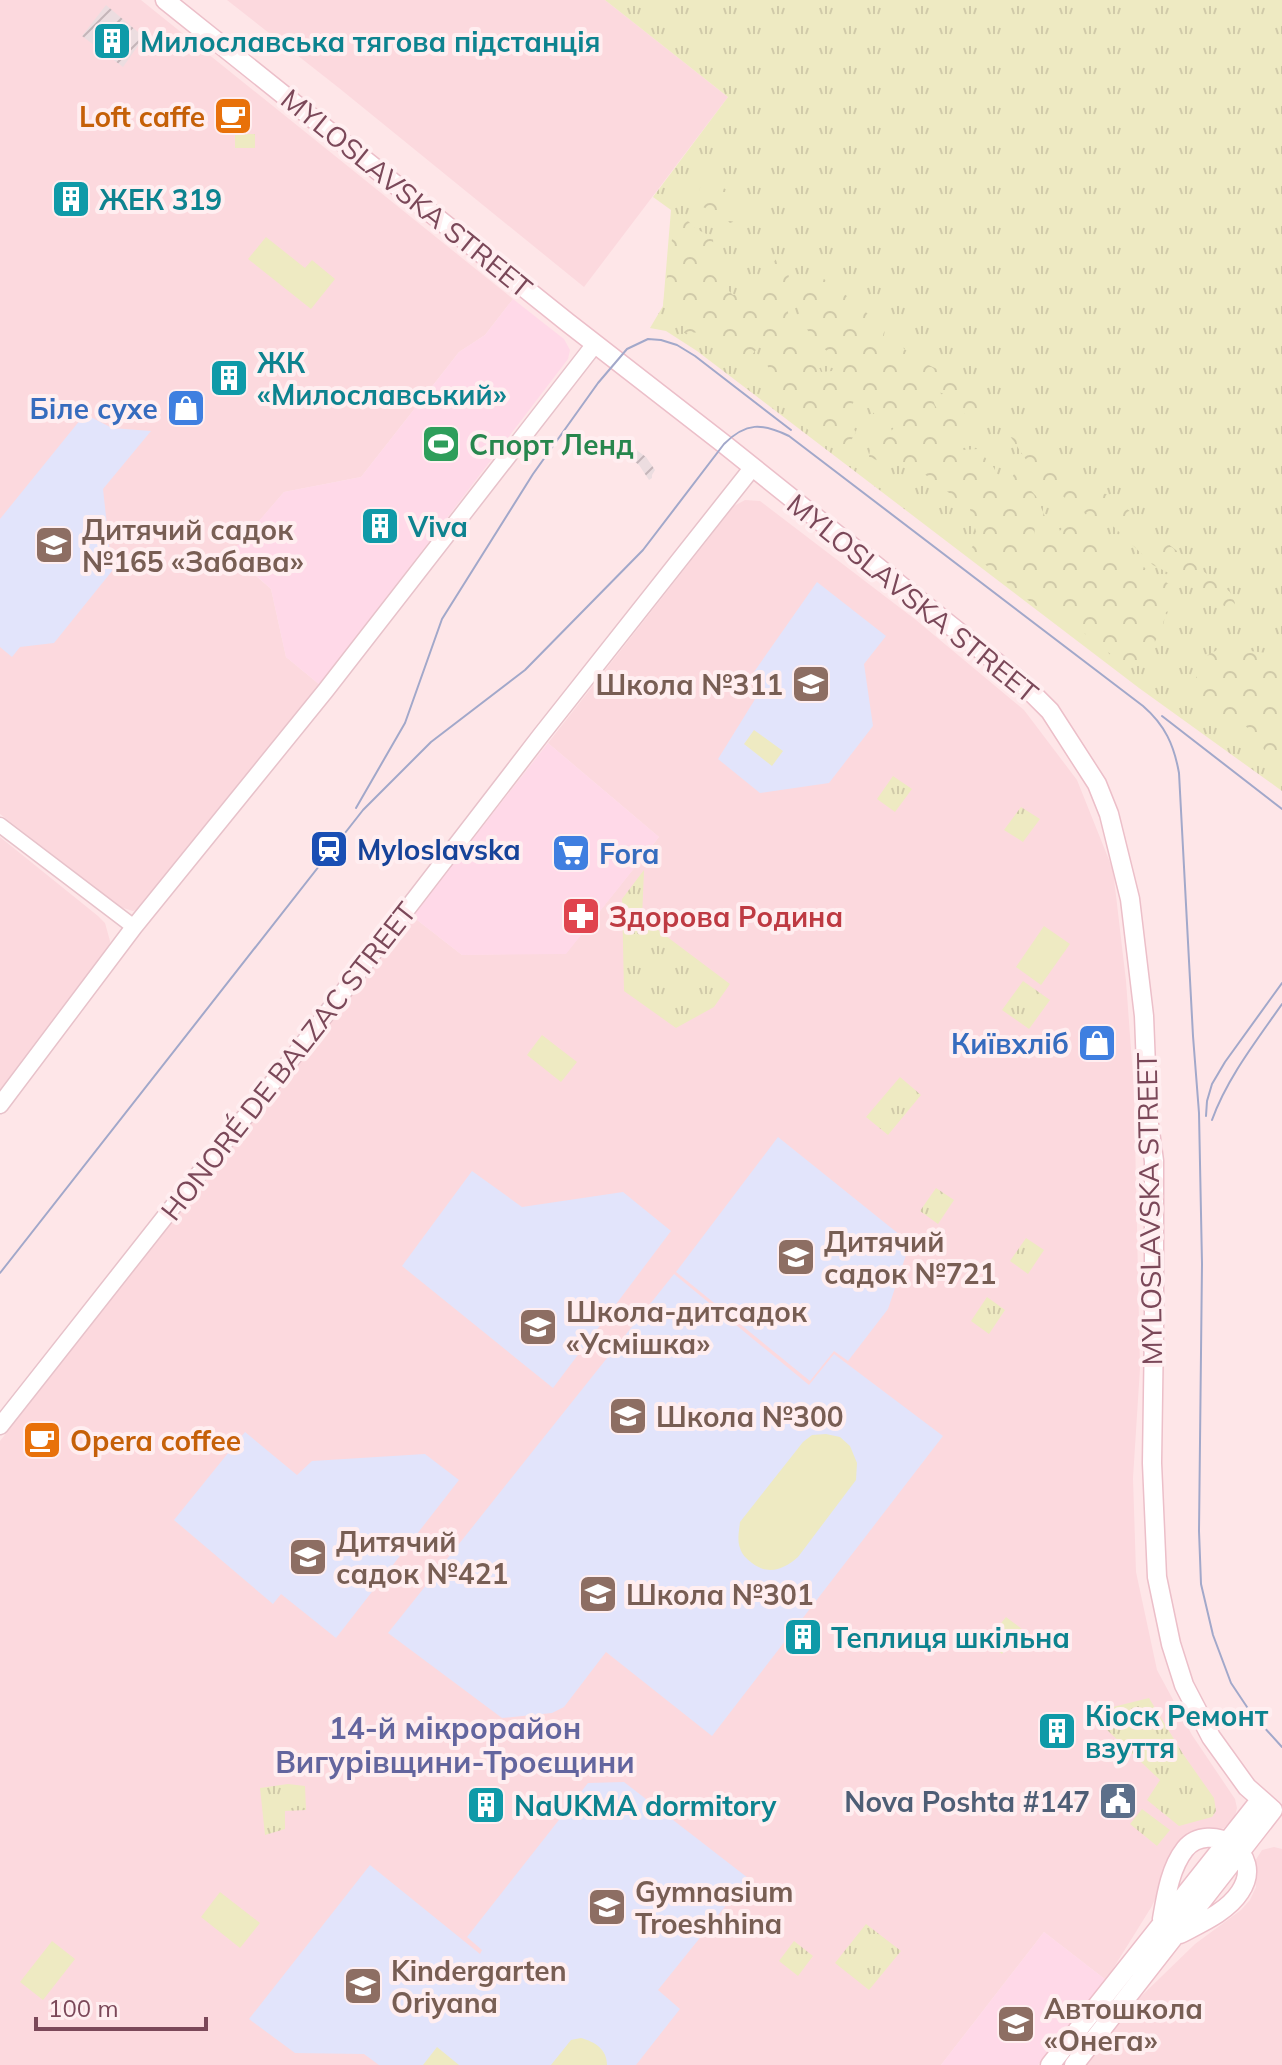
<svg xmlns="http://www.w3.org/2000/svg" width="1282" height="2065" viewBox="0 0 1282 2065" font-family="Mulish,sans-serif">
<defs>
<pattern id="industrial-furrows" width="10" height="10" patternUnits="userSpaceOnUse" patternTransform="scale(2)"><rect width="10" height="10" fill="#ecdde0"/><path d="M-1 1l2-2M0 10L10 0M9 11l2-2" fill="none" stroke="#c4b5b9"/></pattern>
<pattern id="grass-tufts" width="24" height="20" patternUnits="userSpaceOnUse" patternTransform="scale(2)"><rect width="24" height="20" fill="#eeeac2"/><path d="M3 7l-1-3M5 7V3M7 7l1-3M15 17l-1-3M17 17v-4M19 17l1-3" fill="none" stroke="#d0caa9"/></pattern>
<pattern id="forest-crowns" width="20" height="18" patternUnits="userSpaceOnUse" patternTransform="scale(2)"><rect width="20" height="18" fill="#eeeac2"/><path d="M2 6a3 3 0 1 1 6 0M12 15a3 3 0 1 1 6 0" fill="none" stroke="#d0caa9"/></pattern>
</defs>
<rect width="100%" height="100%" fill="#fee6e8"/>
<path fill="#fcd9de" d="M0,0H141L513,299L485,335L459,352L361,477L284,492L231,554L271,589L286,657L320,685L146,906L133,911L120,907L0,814Z
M227,0H605L728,97L584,287L339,88Z
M745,500L760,501L916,620L1024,710L1077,780L1113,870L1126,981L1134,1090L1140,1368L1133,1478L1136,1572L1157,1670L1192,1735L1235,1799L1237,1808L1235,1816L1224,1828L1175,1852L1152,1906L1106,1980L1044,1932L941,2065H0V1441L412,916L462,955L566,953L659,837L548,743L734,506Z
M0,837L98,916L105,923L110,941L109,950L0,1093Z
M1274,1847L1282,1849V2065H1084L1128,2009L1195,1944L1241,1910L1250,1900L1256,1887L1255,1861L1262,1850Z"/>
<path fill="#ffd9e8" d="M513,299L564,339L570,350L568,359L320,685L286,657L271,589L231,553L284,492L361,477L459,352L485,335Z
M548,743L659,837L566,954L462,955L412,916Z
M1044,1932L1106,1980L1038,2065H941Z"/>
<path fill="url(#industrial-furrows)" d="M106,5L144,37L123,67L82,36Z
M620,442L631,446L646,457L655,470L652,475V478L649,480L639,465L629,457L612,450L613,446Z"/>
<path fill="#e2e4fb" d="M85,414L112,428L151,431L103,489L112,571L54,643L20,647L12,657L0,647V519Z
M817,582L886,636L864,664L873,726L829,783L760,793L718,759L757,696L754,672Z
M778,1137L910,1243L888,1309L848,1361L834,1351L810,1381L676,1272Z
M472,1171L522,1207L623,1192L671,1231L553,1388L402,1266Z
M674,1274L809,1385L834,1354L943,1436L712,1736L606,1652L564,1707L552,1713L502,1718L388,1633Z
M245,1432L297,1475L312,1461L425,1454L459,1480L336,1638L281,1594L273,1604L174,1520Z
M624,1782L748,1878L658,1990L680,2009L636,2065H379L364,2054L295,2053L249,2019L370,1865L480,1954L482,1950L467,1937L588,1783Z"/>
<path fill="url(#grass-tufts)" d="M605,0H1282V791L1139,688L697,351L666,331L650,328L663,306L671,210L653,197L728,97Z
M235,134H255V148H235Z
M893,776L912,789L895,812L877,799Z
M1021,807L1040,819L1023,842L1004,830Z
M644,870L642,918L730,984L714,1007L676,1028L624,991L622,899Z
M1023,981L1050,1000L1029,1029L1002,1010Z
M900,1077L921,1095L888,1135L866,1117Z
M936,1188L954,1200L938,1224L920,1211Z
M1026,1238L1044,1250L1028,1274L1010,1261Z
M987,1297L1005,1310L989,1334L971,1321Z
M1006,1617L1022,1629L1002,1654L986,1642Z
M1149,1698L1183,1754L1214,1798L1216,1811L1212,1817L1179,1826L1147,1800L1160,1780L1089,1713Z
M288,1784L305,1786L306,1810L285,1811V1829L265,1835L260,1788Z
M1142,1809L1170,1830L1157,1846L1130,1824Z
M866,1924L901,1951L869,1990L835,1963Z
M794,1941L813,1956L798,1976L779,1961Z"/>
<path fill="url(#forest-crowns)" d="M714,181L739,199L741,219L730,223L721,214L700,206L699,188Z
M684,217L696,229L713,237L714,276L733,295L762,287L770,278L769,270L777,257L789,262L788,312L790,332L805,338L821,372L832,371L837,362C823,344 802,334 800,309C800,301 806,291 809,284L824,279L855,302L885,330L882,345L897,343L918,360L937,369L939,379L953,376L978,390L989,407L984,421L966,416L954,397L932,390L934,403L942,419H959L962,450L978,449L994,468L1003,488L1015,473L1036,496L1047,521H1034L1035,536L1051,539L1065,526L1086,520L1101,538L1179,591L1181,607L1166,612L1162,630L1143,661L1128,668L1063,616L1034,605L969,551L978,539L970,509L914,466H891L869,457L872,435L885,437L898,424L899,414L881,421L865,404L855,399L845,419L856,432L846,449L824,444L805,427L769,374L764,341L749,358L707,332L684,333L682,313L663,306L674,224Z
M1020,426L1043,444L1055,465L1077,475L1085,489L1110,495L1131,512L1133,530L1139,539L1154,533L1230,592L1235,603L1231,611L1204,591L1153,565L1114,527L1090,516L1039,479L1008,433Z
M1226,645C1246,653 1261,651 1282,655V765L1274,762L1245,725L1222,719L1202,702L1196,678L1208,655Z"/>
<path fill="#eeeac2" d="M266,237L305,268L312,260L335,279L311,309L248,259Z
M754,730L783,751L772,766L744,744Z
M1044,926L1070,944L1041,985L1016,967Z
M542,1035L577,1062L561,1082L527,1055Z
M826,1434L840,1437L850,1446L857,1463L856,1480L798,1557C784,1569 769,1576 752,1563C747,1559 742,1555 740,1548C737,1540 739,1531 740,1522L803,1442L812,1435Z
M220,1892L260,1923L240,1948L201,1917Z
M52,1941L75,1959L43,2000L20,1982Z
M581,2038C595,2042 607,2049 607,2065H551L571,2040Z
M437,2047L459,2065H423Z"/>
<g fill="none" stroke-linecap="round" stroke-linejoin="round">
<g stroke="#e7c2ca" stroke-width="17">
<path id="minor" d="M0,825L134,927"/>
</g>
<g stroke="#e7c2ca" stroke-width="19">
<path id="tertiary" d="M0,1105L134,927L326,690L595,344
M0,1426L190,1185L290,1061L541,735L753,467"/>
</g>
<g stroke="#ecbfc9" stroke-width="21">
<path id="secondary" d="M165,0L567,322L724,444L1021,682L1050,711L1097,784L1109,814L1130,899L1144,1016L1148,1117L1154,1161V1328L1152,1463L1157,1577L1171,1644L1184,1685L1211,1737L1247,1787L1273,1810L1074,2065
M1162,1919C1166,1896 1170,1868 1185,1849C1209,1820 1267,1852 1240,1892C1227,1912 1201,1923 1180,1934
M1050,2065L1260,1800"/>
</g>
<use href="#minor" stroke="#fff" stroke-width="14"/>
<use href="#tertiary" stroke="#fff" stroke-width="16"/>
<use href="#secondary" stroke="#fff" stroke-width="18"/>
<path stroke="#a2a8ca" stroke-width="2" d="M1162,716L1282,809
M356,808L405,723L442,619L533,474L598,383L627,349L648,339L661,340L677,345L695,356L791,430
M1206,1116L1207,1101L1212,1084L1225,1062L1282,983
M1212,1120C1227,1078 1257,1040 1282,1004
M0,1273L363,810L431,742L525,670L643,550L724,444C746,422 762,423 789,436L1143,706C1165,725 1174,745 1179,773L1193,1036L1199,1113L1202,1264L1199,1531L1201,1584L1213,1635L1231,1683L1251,1713L1282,1747"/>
</g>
<defs>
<g id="building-square" transform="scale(2)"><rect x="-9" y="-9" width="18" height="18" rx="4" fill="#0f9aa8" stroke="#ffeef0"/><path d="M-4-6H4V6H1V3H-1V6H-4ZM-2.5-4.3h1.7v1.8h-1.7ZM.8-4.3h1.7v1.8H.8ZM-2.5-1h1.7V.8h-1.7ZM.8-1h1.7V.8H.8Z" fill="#fff"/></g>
<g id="cafe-square" transform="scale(2)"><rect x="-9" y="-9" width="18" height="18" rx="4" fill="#e8710a" stroke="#ffeef0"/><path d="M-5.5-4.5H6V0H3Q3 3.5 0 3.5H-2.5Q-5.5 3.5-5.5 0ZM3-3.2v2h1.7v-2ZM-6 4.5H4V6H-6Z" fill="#fff"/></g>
<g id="shop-square" transform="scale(2)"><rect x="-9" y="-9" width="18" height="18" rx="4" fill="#3f7fe0" stroke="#ffeef0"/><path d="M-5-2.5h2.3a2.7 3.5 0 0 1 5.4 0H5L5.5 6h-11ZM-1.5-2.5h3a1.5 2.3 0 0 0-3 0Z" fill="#fff"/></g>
<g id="stadium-square" transform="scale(2)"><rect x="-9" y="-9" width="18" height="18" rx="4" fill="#2e9e5b" stroke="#ffeef0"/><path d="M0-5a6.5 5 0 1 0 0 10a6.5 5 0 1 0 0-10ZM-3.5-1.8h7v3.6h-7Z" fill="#fff"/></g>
<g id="school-square" transform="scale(2)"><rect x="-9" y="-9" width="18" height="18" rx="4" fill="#8d6e63" stroke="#ffeef0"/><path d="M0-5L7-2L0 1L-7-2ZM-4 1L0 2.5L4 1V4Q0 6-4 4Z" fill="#fff"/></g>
<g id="station-square" transform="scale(2)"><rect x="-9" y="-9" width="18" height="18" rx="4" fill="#1a4fb4" stroke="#ffeef0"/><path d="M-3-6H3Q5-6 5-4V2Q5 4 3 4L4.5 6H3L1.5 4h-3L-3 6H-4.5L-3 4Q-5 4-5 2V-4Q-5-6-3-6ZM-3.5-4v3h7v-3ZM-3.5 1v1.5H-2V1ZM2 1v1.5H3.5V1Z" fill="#fff"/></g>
<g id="supermarket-square" transform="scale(2)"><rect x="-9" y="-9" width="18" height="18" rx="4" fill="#3f7fe0" stroke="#ffeef0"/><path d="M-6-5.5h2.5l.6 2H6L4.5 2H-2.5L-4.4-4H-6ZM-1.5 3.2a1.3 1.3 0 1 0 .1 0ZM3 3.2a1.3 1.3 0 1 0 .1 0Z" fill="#fff"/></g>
<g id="pharmacy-square" transform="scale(2)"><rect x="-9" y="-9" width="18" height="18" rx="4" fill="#e0444e" stroke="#ffeef0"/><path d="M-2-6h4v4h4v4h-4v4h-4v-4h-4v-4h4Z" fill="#fff"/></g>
<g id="civic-square" transform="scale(2)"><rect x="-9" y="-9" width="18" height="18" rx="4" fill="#5c6f8a" stroke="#ffeef0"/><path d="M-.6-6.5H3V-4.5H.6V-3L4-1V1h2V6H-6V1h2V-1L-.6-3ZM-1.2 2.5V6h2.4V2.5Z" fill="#fff"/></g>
</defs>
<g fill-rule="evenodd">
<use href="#building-square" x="112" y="41"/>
<use href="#cafe-square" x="233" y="116"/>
<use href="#building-square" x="71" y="199"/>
<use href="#building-square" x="229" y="378"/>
<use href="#shop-square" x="186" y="408"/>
<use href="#stadium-square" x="441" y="444"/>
<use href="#building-square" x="380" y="526"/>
<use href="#school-square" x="54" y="545"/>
<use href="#school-square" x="811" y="684"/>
<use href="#station-square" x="329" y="849"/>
<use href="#supermarket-square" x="571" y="853"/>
<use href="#pharmacy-square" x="581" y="916"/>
<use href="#shop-square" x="1097" y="1043"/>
<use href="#school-square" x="796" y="1257"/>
<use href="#school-square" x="538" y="1327"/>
<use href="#school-square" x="628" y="1416"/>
<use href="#cafe-square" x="42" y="1440"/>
<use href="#school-square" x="308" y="1557"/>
<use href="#school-square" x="598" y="1594"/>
<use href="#building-square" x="803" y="1637"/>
<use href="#building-square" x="1057" y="1731"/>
<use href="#civic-square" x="1118" y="1801"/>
<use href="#building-square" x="486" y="1805"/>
<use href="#school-square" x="607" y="1907"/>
<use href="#school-square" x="363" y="1986"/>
<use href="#school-square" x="1016" y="2024"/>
</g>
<g text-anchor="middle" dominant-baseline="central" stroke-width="8" stroke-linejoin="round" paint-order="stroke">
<g font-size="28" font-weight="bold" fill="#0d838f" stroke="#ffeef0" text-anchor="start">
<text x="140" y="41">Милославська тягова пiдстанцiя</text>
<text x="99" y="199">ЖЕК 319</text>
<text x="257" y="362">ЖК<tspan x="257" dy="32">«Милославський»</tspan></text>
<text x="408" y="526">Viva</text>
<text x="831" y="1637">Теплиця шкільна</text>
<text x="1085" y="1715">Кіоск Ремонт<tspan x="1085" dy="32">взуття</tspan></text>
<text x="514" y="1805">NaUKMA dormitory</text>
</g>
<g font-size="28" font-weight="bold" fill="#c56008" stroke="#ffeef0" text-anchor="end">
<text x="205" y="116">Loft caffe</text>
<text x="70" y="1440" text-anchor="start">Opera coffee</text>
</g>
<g font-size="28" fill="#7b4859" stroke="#ffeef0">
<text transform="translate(407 193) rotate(39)">MYLOSLAVSKA STREET</text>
<text transform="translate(913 598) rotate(39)">MYLOSLAVSKA STREET</text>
<text transform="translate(288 1061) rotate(-52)">HONORÉ DE BALZAC STREET</text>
<text transform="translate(1149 1209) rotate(-91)">MYLOSLAVSKA STREET</text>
</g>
<g font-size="28" font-weight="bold" fill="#366cbe" stroke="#ffeef0" text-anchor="end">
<text x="158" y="408">Біле сухе</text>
<text x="599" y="853" text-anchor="start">Fora</text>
<text x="1069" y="1043">Київхліб</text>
</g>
<g font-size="28" font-weight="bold" fill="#27864d" stroke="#ffeef0" text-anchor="start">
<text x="469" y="444">Спорт Ленд</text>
</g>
<g font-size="28" font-weight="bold" fill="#785e54" stroke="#ffeef0" text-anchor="start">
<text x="82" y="529">Дитячий садок<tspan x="82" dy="32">№165 «Забава»</tspan></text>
<text x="783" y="684" text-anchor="end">Школа №311</text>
<text x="824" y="1241">Дитячий<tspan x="824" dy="32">садок №721</tspan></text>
<text x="566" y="1311">Школа-дитсадок<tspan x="566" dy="32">«Усмішка»</tspan></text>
<text x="656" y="1416">Школа №300</text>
<text x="336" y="1541">Дитячий<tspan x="336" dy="32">садок №421</tspan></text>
<text x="626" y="1594">Школа №301</text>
<text x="635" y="1891">Gymnasium<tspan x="635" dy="32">Troeshhina</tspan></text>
<text x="391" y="1970">Kindergarten<tspan x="391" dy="32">Oriyana</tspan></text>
<text x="1044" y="2008">Автошкола<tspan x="1044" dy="32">«Онега»</tspan></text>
</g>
<g font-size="28" font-weight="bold" fill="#164399" stroke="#ffeef0" text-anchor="start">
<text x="357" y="849">Myloslavska</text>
</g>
<g font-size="28" font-weight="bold" fill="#be3a42" stroke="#ffeef0" text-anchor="start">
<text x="609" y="916">Здорова Родина</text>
</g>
<g font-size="28" font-weight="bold" fill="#4e5e75" stroke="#ffeef0" text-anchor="end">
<text x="1090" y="1801">Nova Poshta #147</text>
</g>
<g font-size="30" font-weight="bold" fill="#63659e" stroke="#ffeef0">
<text x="455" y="1728">14-й мікрорайон<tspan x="455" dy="34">Вигурівщини-Троєщини</tspan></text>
</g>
</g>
<path d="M36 2017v12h170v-12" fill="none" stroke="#7b4859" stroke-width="4"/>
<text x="48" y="2017" font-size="24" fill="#7b4859" stroke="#ffeef0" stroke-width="6" paint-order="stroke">100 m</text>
</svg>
